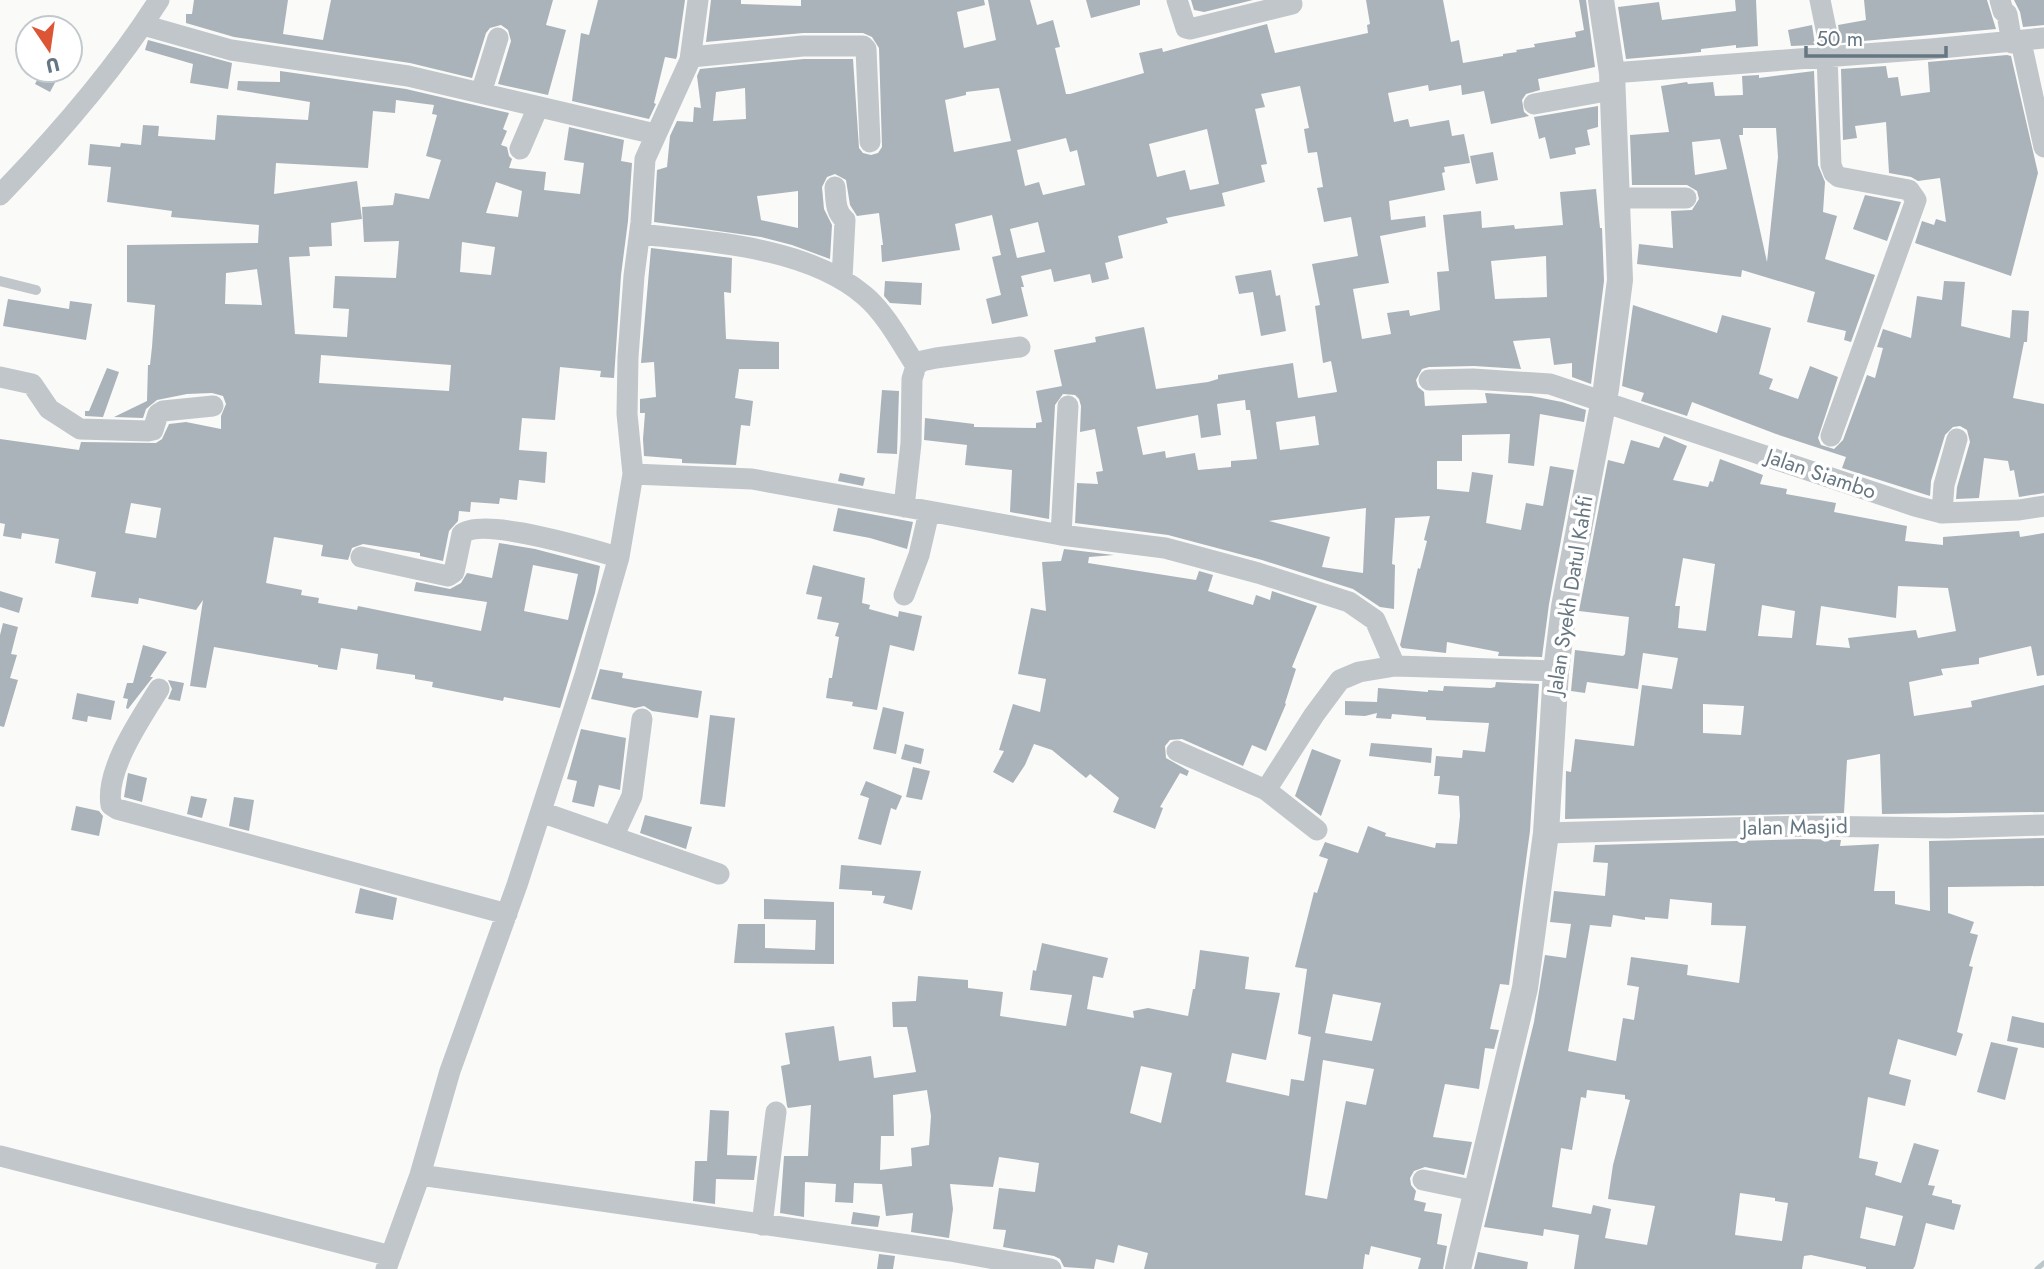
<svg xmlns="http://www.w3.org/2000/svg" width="2044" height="1269" viewBox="0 0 2044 1269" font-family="Jost,sans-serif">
<rect width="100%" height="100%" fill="#fafaf8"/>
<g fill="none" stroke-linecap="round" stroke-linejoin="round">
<path stroke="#bbc7cb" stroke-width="5" d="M2037,1269L2044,1263"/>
</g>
<path fill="#aab3b9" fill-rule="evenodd" d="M194,0H288L283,34L323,40L331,0H553L546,25L566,30L548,95L498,84L511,41L508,30L501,25L490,28L486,33L472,78L410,63L234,37L186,23V14H192Z
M598,0H685L677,56L676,59L665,57L654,103L656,104L649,119L572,101L581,33L589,35Z
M711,0H741V4L801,6V0H984L985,5L957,12L964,48L996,40L988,0H1030L1037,25L1053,20L1060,47L1055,48L1066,94H1070L1144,73L1139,53L1162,48L1163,52L1267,24L1275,53L1368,33L1367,25L1370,24L1366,0H1443L1451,42L1459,40L1463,63L1503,56V54L1517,52L1516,50L1535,47L1534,44L1576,37L1575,32L1584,30L1579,0H1586L1595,67L1538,79L1540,90L1526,94L1522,100L1524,112L1529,116L1491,124L1484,91L1462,95L1461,85L1429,91L1428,85L1388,93L1394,122L1408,119L1410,127L1449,120L1452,136L1464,134L1470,163L1444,167L1445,172L1442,173L1445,190L1389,201L1391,220L1425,216L1426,227L1380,236L1389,283L1353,289L1362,339L1391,334L1387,313L1409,310L1410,316L1440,310L1437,272L1449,271L1443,215L1481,211L1482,228L1514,225L1515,229L1563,225L1560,192L1596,189L1600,228H1602L1604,281L1591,384L1572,377V363L1554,365L1550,338L1513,341L1521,369L1474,366L1429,367L1422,369L1416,380L1418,387L1424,392L1425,406L1487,403L1485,393L1531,396L1562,402L1586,410L1584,422L1540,414L1534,466L1508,463L1510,434L1462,435V461H1437V489L1469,492L1472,472L1493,475L1486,523L1521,530L1526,503L1543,506L1550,466L1574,470L1549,604L1542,657L1498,656L1499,652L1447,642L1446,653L1402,648L1400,645L1418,568L1420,569L1427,541L1424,540L1430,516L1395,518L1392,564L1395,565L1394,609L1380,607L1353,589L1262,560L1168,535L1075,523L1077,483L1098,484L1096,472L1103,471L1095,429L1080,432L1081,406L1079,399L1075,395L1063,394L1055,405L1049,519L1010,512L1012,470L965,465L967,445L924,440L925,418L974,424V427L1036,428V423L1042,422L1036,391L1062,386L1054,350L1096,342L1095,337L1144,327L1156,389L1208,382L1218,379V375L1293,363L1298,398L1337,392L1331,361L1323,363L1315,306L1320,305L1312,264L1358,256L1351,217L1324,222L1317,188L1323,187L1317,152L1308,153L1304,129L1309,128L1300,86L1261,94L1265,107L1255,109L1267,164L1261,165L1265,182L1222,193L1225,206L1166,218L1168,223L1118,236L1123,258L1105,263L1109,279L1092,283L1090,274L1054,282L1051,269L1021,276L1024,287H1021L1028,316L992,324L986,299L1001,295L992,257L1001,255L992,215L955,224L960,250L882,262L881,245H883L879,213L857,216L850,205L846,180L835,174L827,177L822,187L824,209L832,225L830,259L792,245L761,237L654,222L657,170L667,167L670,136L677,121L693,122L694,107L701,108L697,76L700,69L804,59H853L859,148L863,153L871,155L878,153L882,147L879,48L872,37L863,33H803L706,42ZM745,88L746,119L713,121L716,92ZM999,88L1011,141L954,152L945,100L966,95V92ZM1207,129L1219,184L1190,190L1185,170L1157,177L1149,144ZM1066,138L1070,152L1077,150L1085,185L1043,195L1039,182L1025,186L1017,150ZM798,191V228L761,220L757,196ZM1038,222L1045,252L1017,258L1010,229ZM1546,256L1547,297L1495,299L1491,261ZM1245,400L1246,410H1250L1257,459L1231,461V467L1198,470L1195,453L1166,458L1165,451L1143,455L1137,427L1198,415L1201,438L1221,435L1217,404ZM1315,416L1319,445L1280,450L1276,422ZM1366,508L1363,573L1322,567L1330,537L1269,521Z
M1086,0H1140V5L1091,18Z
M1191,0H1253L1204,12L1194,10Z
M1735,0H1756L1758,46L1736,48V45L1701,49V52L1683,54L1626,59L1618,7L1659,2L1662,20L1736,11Z
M1864,0H1987L1996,29L1841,43L1838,25L1866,20Z
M2014,0H2044V25L2023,27L2020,12Z
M1812,25L1815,45L1791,46L1788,30Z
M148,40L232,63L228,89L190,83L193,64L145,50Z
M2007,55L2011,56L2038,173L2011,276L1915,243L1922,221L1934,225L1936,219L1946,222L1940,178L1918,181L1911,177L1889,173L1886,122L1855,126L1857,138L1843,140L1841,69L1886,66L1888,78L1898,77L1901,96L1930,92L1928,62Z
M42,70L58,77L50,92L35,84Z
M280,71L406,89L509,113L503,129L507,131L501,145L507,147L509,156L512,159L509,168L546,172L544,190L580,194L584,163L564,160L569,127L624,140L621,161L632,163L628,221L621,275L614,378L600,377L601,371L560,367L555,420L522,418L519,450L547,452L545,483L519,480L517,500L500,498L499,504L471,502L470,512L459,511L458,521L449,531L443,561L420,556V553L363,544L352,548L348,560L321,556L323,545L274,537L266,583L302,590L301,595L319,598L318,603L357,610L358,606L481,631L487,602L414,591L416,582L450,589L461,583L467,573L492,578L499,543L535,549L600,566L595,593L560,708L504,697L503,701L432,687L433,682L415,679V675L376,669L378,654L341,648L337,670L318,667V665L214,647L206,688L190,686L203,600L196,610L139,598L138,604L91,597L96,572L55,563L59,539L22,533L21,539L3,536L5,524L0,523V439L79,450L81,442L156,443L162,439L169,424L186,422L221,429V416L226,404L223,396L212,393L187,394L157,400L146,409L143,418L114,417L147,401L148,365H150L152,347L155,305L127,302V245L258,243L259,225L171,217L172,211L107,202L111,167L88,165L90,144L120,147L121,143L141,145L143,125L159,126L158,136L215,140L217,115L308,120L310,102L237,90L238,81L280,82ZM396,100L434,105L432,114L437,115L426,156L441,160L429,199L395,193L393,205L362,207L364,242L399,241L396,278L335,276L333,308L349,309L347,337L295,334L289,257L310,256L309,247L332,246L331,223L362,219L357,181L274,194L276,163L368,168L373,111L395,113ZM496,182L522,191L518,217L486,213ZM462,242L495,247L491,275L460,272ZM257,269L262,305L225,304L226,273ZM321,355L451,365L449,391L319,383ZM131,503L161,508L156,538L125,533ZM533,565L578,574L568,620L524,611Z
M1814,71L1818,165L1825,182L1823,212L1837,216L1825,259L1875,275L1851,342L1844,340L1846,331L1807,322L1815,292L1742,270L1741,277L1637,264L1639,244L1673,248L1671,211L1692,210L1699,199L1697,191L1687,185H1632L1630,135L1669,132L1661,86L1687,82L1688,84L1713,82L1715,96L1743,95L1742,76L1759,75V78ZM1743,128H1776L1778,157L1767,262L1739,135H1743ZM1720,139L1727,169L1695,175L1692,142Z
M1598,106V127L1587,130L1590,145L1575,148L1576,154L1550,159L1545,137L1539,139L1534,117Z
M1493,152L1498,180L1476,184L1470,156Z
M1865,195L1901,202L1887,241L1853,229Z
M651,248L732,258L731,293L724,292L726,339L779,342V369H739L735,398L753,401L750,426L741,425L736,465L682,463V459L644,456L643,439L645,413H640V399L656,397L654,362L641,363Z
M1271,270L1276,296L1280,295L1286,331L1261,336L1253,292L1239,294L1235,276Z
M885,281L922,283L921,305L890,303L884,296Z
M1944,281L1965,282L1961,326L2010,338L2012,310L2029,311L2027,342H2024L2013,398L2044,404V493L2019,497L2014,470L2010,471L2008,461L1984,458L1979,498L1956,499L1957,487L1970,442L1967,430L1960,426L1953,427L1945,435L1931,481L1930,496L1842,468L1846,457L1776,434L1692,402L1687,416L1641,401L1644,393L1622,386L1633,305L1717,333L1722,315L1771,328L1759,374L1773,379L1769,389L1798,399L1810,366L1838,377L1818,438L1821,445L1834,449L1843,440L1867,375L1875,378L1883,348L1877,347L1883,329L1911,338L1917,296L1942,300Z
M8,299L69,309L70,301L92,304L86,340L3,326Z
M107,368L119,372L103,417L85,416V411H89Z
M882,390L899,391L897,454L877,453Z
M1664,436L1687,446L1673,480L1708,487L1710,481L1713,482L1720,459L1763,475L1760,484L1787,489L1786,494L1836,503L1834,512L1907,526L1905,541L1943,545V537L2019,531L2020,537L2044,533V675L2037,676L2031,646L1979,658V664L1941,669L1943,675L1909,682L1914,716L1972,707L1971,701L2044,685V812L1882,814L1880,754L1847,760L1844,813L1565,819L1566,771L1571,772L1575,739L1634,746L1642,685L1672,689L1678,658L1643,653L1638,689L1587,682L1585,693L1571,691L1575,650L1623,656L1625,654L1629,617L1579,611L1608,460L1624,464L1631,440L1659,448ZM1683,558L1715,564L1706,631L1678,628L1680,606H1675ZM1898,586L1948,588L1956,631L1918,638L1916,630L1848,638L1850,648L1816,645L1821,606L1896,618ZM1762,605L1795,611L1792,638L1758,636ZM1703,704L1744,706L1741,735L1703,733Z
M840,473L865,478L863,486L838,481Z
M838,508L913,522L907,549L870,538L833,531Z
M1064,549L1114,555L1089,557L1088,563L1196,580L1199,571L1213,575L1208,591L1253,605L1256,595L1270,600L1272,591L1317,606L1292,667L1296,669L1285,703L1286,704L1266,751L1252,745L1243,766L1182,739L1170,740L1165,746L1166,758L1189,771L1187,776L1180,773L1160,807L1163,808L1155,829L1113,812L1119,798L1090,774L1086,778L1052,750L1034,744L1025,765L1013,783L993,772L1004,751L999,750L1013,704L1040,712L1046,679L1018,674L1031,608L1046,611L1042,562L1061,561Z
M813,565L865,578L862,603L870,605L869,609L898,617L899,611L922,616L914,651L890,645L877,710L852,706L853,702L826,698L829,678H832L839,637L835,636L839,623L817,619L822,597L806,594Z
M0,591L23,598L19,613L0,607Z
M3,623L18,627L11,654L17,655L10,678L18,680L4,727L0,726V635Z
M143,645L167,652L150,677H153L128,709L126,708L128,699L123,698L127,683H133Z
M600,669L623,673L622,678L702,691L698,718L652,711L644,706L635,708L591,699Z
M168,680L184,683L180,701L168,699L172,689Z
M1496,682L1539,684L1530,831L1509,985L1500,984L1490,1029L1499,1030L1494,1049L1485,1048L1479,1089L1445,1084L1433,1137L1472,1142L1464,1175L1425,1167L1414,1171L1410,1178L1411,1185L1416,1191L1414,1200L1426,1203L1424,1211L1442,1214L1437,1244L1447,1246L1443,1269H1418L1421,1258L1371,1246L1369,1255L1365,1254L1363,1269H1144L1148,1253L1118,1245L1114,1263L1096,1259L1094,1269L1064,1267L1060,1259L1054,1256L1003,1247L1006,1230L993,1229L999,1188L1035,1192L1039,1163L999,1157L993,1187L950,1184L953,1209L949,1238L911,1232L913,1213L886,1216L882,1184L854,1183L853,1203L835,1202L836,1184L805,1182L804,1217L780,1213L784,1156H808L811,1105L788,1108L787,1106L781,1066L790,1064L785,1033L834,1026L839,1061L871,1056L874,1078L916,1072L907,1027H893L892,1002L916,1001L918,976L968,980V988L1003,992L1000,1016L1066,1026L1072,995L1030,990L1033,970L1036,971L1042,943L1108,958L1103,978L1093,976L1087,1009L1134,1018L1133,1011L1148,1008L1188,1016L1193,989H1195L1200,950L1249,957L1245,989L1280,993L1266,1060L1232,1053L1226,1082L1289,1096L1291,1079L1304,1081L1311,1037L1298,1034L1307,969L1295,967L1314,892L1317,893L1328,859L1319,856L1325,842L1358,853L1368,826L1386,833L1385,836L1435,848L1436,843L1457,844L1460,816L1459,796L1438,794L1440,776H1434L1436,756L1462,758L1463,750L1485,752L1489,723L1426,720V717L1392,714L1391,719L1376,718L1377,713L1365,716L1345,715V701L1377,702L1378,688L1428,692V690L1443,691L1444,686L1491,688L1495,687ZM1333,994L1381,1003L1372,1041L1325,1033ZM1323,1060L1374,1069L1366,1105L1346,1101L1327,1199L1305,1195ZM1141,1066L1172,1073L1161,1123L1130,1113ZM927,1090L931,1116L929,1145L911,1148L912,1166L880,1170L881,1136H894L893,1095Z
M77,693L115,701L111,720L88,716L87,722L72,719Z
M883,707L904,712L896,754L873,749Z
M710,715L735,718L725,807L700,804Z
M581,729L626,738L620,790L599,785L594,807L572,802L577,781L567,779Z
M1371,743L1432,748L1431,763L1369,756Z
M905,744L924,749L921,764L901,759Z
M1312,749L1341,760L1321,816L1295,796Z
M913,767L930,771L922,800L906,797Z
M128,773L147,778L142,802L124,797Z
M866,781L902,796L896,810L891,808L881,845L858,839L869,798L860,795Z
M191,796L207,799L202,818L187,814Z
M234,797L254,800L249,831L229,826Z
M76,806L99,811L103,816L99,836L71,830Z
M645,815L692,827L686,849L640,833Z
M2044,838V886L1948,887V913L1974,922L1970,933L1978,935L1969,966L1973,967L1957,1032L1963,1034L1956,1056L1898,1039L1889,1074L1911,1080L1905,1106L1868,1097L1859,1158L1878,1162L1875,1175L1901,1183L1914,1143L1939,1150L1928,1185L1935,1186L1932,1195L1952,1200V1203L1961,1205L1954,1230L1926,1223L1915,1266L1913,1269H1866V1267L1811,1255L1804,1256L1802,1269H1574L1579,1235L1544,1229L1543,1236L1484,1227L1534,1022L1545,955L1566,958L1571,924L1550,922L1554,891L1605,896L1608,863L1593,862L1595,845L1803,839L1841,840L1840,846L1879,844L1874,891H1895V904L1930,911L1929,841ZM1670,899L1712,903L1711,925L1746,926L1739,983L1687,975L1688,965L1631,957L1627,985L1639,987L1634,1020L1623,1018L1616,1061L1568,1051L1590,925L1611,927L1613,915L1645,920V917L1668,919ZM1587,1090L1625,1095V1099L1630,1100L1613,1165L1608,1199L1655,1206L1647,1245L1605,1238L1611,1209L1593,1205L1591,1214L1552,1207L1561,1148L1572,1150L1581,1097L1586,1098ZM1740,1193L1775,1198V1201L1788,1203L1782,1241L1735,1235ZM1866,1207L1903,1216L1895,1246L1860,1238Z
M841,865L921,871L912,910L883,903L885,896L872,895V891L839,889Z
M360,888L397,898L393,920L355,913Z
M764,899L834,902V964L734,963L738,924H765V948L815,950L816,920L764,919Z
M2012,1016L2044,1023V1048L2007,1041Z
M1991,1042L2018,1048L2005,1100L1977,1092Z
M710,1110L729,1111L727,1155L757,1156L754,1180L716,1179L715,1204L693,1201L695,1161H707Z
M853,1212L880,1216L878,1227L851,1224Z
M1478,1252L1528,1262L1527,1269H1474Z
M879,1254L895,1256L893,1269H877Z"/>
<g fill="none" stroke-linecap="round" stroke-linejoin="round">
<path stroke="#c1c6ca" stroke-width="10" d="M0,281L36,290"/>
<path stroke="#c1c6ca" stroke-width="21" d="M1177,0L1186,28L1190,29L1292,4
M1820,0L1828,39L1827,56L1831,165L1834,173L1839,177L1909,190L1916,200L1831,436
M2000,0L2003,11L2007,14L2012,43
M143,25L231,50L408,76L655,134
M2021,42L2044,147
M691,57L803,46H863L866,49L870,142
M1612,73L1931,49L2044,38
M481,93L498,38
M1534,104L1612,90
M520,149L538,107
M835,187C836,200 835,212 845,220L842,279
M0,195C58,135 114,71 159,0
M1617,198H1686
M640,234C712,242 808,247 865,296C886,314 901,343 916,366
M0,377L32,384L49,409L80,429L148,431L153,430L158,414L163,411L213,406
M1429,380L1473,379L1550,384L1915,506L1942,513L2019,510L2044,506
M633,474L752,479L1061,535L1165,548L1258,573L1349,602L1375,620L1395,666L1556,671
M904,507L911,443L912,379L916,366L922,361L936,358L1020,347
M1942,513L1944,485L1957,439
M1061,535L1068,406
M361,557L448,576L454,572L462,534C483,516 591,550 619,557
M904,595L919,555L929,512
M159,689C141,718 105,770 111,805L117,809L507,914
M1177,751L1266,790
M541,812L719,874
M1317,830L1266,790L1314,715L1340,680L1359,672L1395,666
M1546,833L1803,826L1947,828L2044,825
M613,837L632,796L642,719
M0,1156L391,1256
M420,1175L950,1251L1051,1269
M1423,1180L1476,1191
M762,1225L776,1112
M386,1269L420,1175L450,1071L517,885L585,675L619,557L633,474L627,414L628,357L634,276L641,222L645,159L690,60L698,0"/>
<path stroke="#c1c6ca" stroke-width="26" d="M1458,1269L1525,988L1546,833L1556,671L1564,607L1606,389L1620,280L1612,73L1601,0"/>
</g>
<g text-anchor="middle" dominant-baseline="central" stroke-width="7" stroke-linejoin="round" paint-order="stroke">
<g font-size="21" fill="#667782" stroke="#fff">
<text transform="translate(1821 474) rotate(19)">Jalan Siambo</text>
<text transform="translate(1570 595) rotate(-81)">Jalan Syekh Datul Kahfi</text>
<text transform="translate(1795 827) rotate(-1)">Jalan Masjid</text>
</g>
</g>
<g transform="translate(49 49) rotate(167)"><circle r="33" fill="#ffffff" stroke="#c2c9cd" stroke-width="2"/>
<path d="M0-5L12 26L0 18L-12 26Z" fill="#dc5635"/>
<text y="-10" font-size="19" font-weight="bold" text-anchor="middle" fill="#667782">U</text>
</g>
<path d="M1806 46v10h140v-10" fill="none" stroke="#667782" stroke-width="3.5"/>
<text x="1816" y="46" font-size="21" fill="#667782" stroke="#ffffff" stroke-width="5" paint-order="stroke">50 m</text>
</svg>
